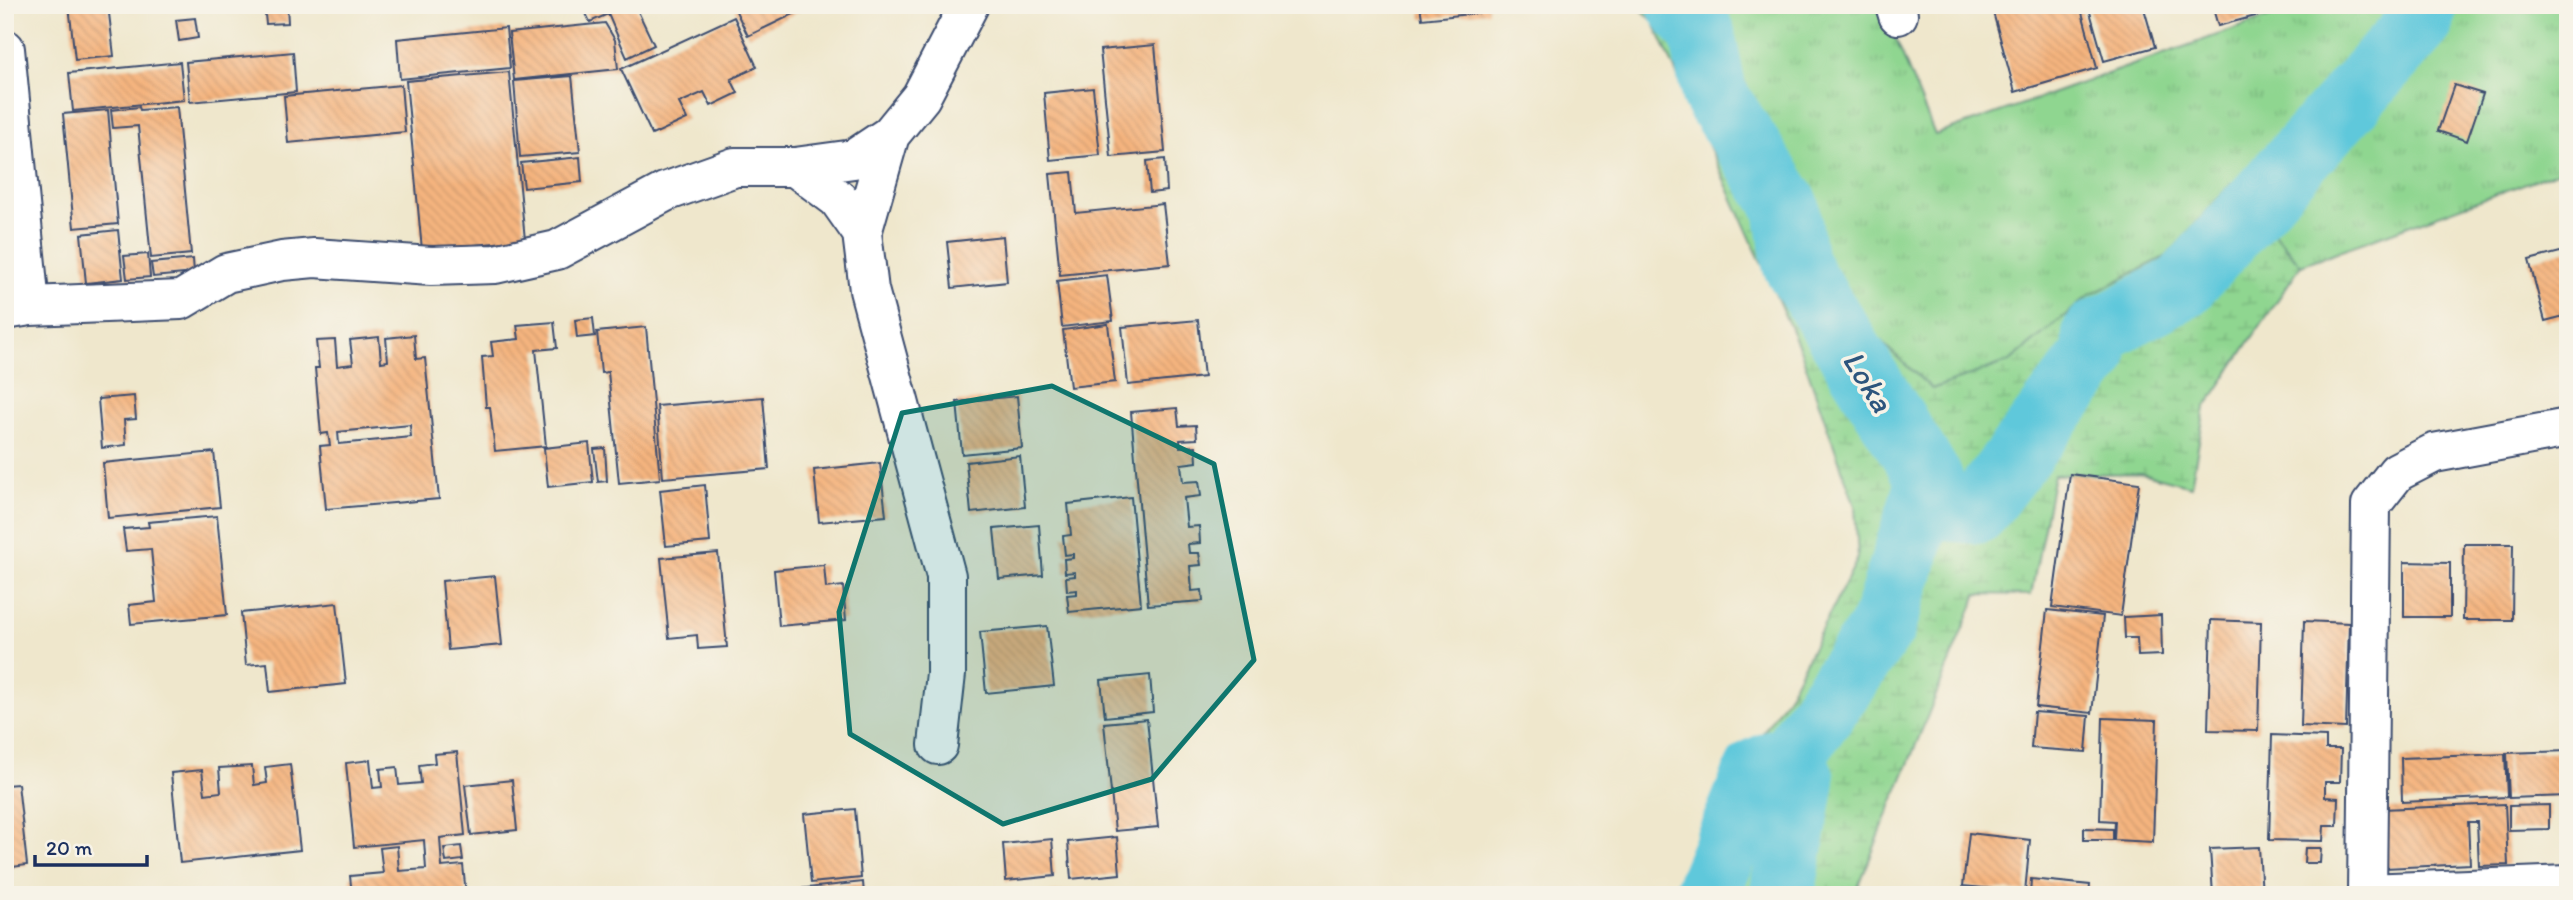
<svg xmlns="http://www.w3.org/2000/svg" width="2573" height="900" viewBox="0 0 2573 900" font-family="Itim,sans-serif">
<defs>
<pattern id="grass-tufts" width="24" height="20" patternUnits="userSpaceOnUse" patternTransform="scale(1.75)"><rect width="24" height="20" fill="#8fd690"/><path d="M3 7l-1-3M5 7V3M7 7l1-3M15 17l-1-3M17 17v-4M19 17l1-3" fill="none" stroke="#7bb87f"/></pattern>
<pattern id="wetland-marsh" width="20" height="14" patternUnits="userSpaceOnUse" patternTransform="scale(1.75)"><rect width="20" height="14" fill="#8fd690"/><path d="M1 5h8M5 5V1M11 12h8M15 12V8" fill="none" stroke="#7bb87f"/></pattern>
<pattern id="building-back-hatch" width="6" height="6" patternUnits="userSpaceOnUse" patternTransform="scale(1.75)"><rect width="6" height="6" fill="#f5b47e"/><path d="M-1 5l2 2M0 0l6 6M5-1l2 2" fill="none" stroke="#d19b6f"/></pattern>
</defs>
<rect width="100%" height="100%" fill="#f7f3e8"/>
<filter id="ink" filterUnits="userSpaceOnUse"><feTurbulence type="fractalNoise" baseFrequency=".0143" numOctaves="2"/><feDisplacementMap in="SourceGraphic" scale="14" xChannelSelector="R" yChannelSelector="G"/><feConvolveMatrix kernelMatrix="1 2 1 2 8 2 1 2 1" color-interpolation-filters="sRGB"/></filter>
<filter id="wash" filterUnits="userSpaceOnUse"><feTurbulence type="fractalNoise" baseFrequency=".00686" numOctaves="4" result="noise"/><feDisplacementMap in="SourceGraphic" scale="28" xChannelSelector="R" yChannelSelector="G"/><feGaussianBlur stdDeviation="1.57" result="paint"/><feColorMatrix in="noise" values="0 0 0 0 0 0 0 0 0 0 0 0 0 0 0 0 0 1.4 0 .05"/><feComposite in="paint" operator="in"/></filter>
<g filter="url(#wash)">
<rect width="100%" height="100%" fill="#efe7cc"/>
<path fill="url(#grass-tufts)" stroke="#558277" stroke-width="2" d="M1702,5H1882L1935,135L2302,5H2568V168L2301,265L2232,183L2167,256L2090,295L2010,361L1932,389L1841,305L1798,184L1720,35Z"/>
<path fill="url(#wetland-marsh)" stroke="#558277" stroke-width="2" d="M1637,5H1702L1720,35L1798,184L1841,305L1932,389L2010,361L2090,295L2167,256L2232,183L2301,265L2205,408L2191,486L2141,473L2054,475L2031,595L1977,594L1855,895H1677L1706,815L1788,696L1858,558L1855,506L1800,349L1653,21Z"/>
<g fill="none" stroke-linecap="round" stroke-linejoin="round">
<path stroke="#5fc8db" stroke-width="66" d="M1680,5L1702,33L1714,94L1787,207L1795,264L1930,479L1883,626L1792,755L1757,771L1706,895
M1921,506L1976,511L2094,356L2095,333L2183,286L2421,21L2424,5
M1782,895L1802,780L1792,755"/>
</g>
<g id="blocks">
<path fill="url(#building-back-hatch)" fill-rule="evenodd" d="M69,5H108L114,56L75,60Z
M264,5H287L288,23L266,24Z
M582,5H635L654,45L627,58L608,14L590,22Z
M733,5H797L800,11L748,36Z
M1420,5H1488L1489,12L1422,19Z
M1991,5H2080L2097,68L2015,92Z
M2088,5H2143L2155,47L2104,61Z
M2212,5H2256L2259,15L2218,26Z
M734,17L757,67L731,79L738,93L711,106L704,92L679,103L687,119L652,135L621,69Z
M195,18L198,38L179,41L176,20Z
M605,23L615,40L618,69L514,80L509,33Z
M506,28L510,68L400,79L397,39Z
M1155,45L1165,152L1111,157L1100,50Z
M293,52L296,92L190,102L186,62Z
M180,62L184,100L73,111L69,73Z
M509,72L525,240L422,250L406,81Z
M572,76L580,152L520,157L514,81Z
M401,85L405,132L288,143L284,96Z
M2454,85L2483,94L2467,141L2438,131Z
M1093,88L1100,155L1050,160L1044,93Z
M139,107L140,110L177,107L191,254L151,258L138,126L113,128L111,110Z
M108,110L118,224L74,228L63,114Z
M580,157L582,182L524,188L521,163Z
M1165,159L1167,191L1150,193L1147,161Z
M1072,172L1076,213L1163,204L1170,264L1060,275L1050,174Z
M118,230L123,279L86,283L81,234Z
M1003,236L1007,282L952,288L947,242Z
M2568,250V315L2545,321L2529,260Z
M148,254L150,277L127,279L124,256Z
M193,259L194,273L153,277L151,263Z
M1107,275L1113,321L1062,327L1057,281Z
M593,318L595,336L577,338L575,320Z
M1198,320L1204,377L1128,385L1122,327Z
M554,322L557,348L536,350L546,446L495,451L490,407H486L482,357L493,356L491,342L519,339L517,325Z
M1108,324L1115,382L1070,387L1063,330Z
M646,327L660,479L619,483L608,372L601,373L597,332Z
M414,335L416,359L425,358L439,499L326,509L320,446L330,445L328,433L321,434L315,368H319L316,341L335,340L337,366L353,364L350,340L379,337L381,362L388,361L386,338ZM410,425L411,437L339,444L338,432Z
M134,396L136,419L124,420L126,445L102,448L98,399Z
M1017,396L1022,448L962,454L957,402Z
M763,397L769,469L663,478L657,406Z
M1177,408L1179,426L1196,425L1197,439L1180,440V447L1196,446L1197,462L1181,464L1183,482L1199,481L1201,496L1184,498L1187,527L1199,526L1200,543L1188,544L1189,553H1199L1201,565L1190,566L1192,591L1202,590L1203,601L1148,605L1131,412Z
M589,443L593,482L548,487L544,448Z
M605,448L607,481L598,482L594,449Z
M214,452L220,507L108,518L103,463Z
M1020,456L1025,507L971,513L966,462Z
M880,463L886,516L819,522L814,470Z
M2070,474L2139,483L2121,616L2052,607Z
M705,485L710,542L666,546L660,490Z
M1131,497L1141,605L1069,612L1067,595L1077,594V590L1067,591L1066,577L1075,576V572L1065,573L1064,559L1073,558V554L1065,555L1063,536L1071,535L1068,504Z
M217,516L227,615L131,624L129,605L156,602L151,549L126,551L123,529L149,527L148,522Z
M1039,525L1043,575L999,579L994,529Z
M2464,544H2513L2512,620H2463Z
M718,553L727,647L698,649L697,635L669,638L661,558Z
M2404,562L2450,563V617H2404Z
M824,565L826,588L843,586L846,620L779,626L774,570Z
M495,576L502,645L448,650L442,581Z
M337,603L346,684L270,692L267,663L246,665L241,613Z
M2047,610L2103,616L2092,713L2036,707Z
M2161,615L2162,655L2138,656L2137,638H2125L2124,617Z
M2211,620L2261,622L2258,731L2208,730Z
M2304,621L2349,623L2346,728L2301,726Z
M1047,626L1054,686L986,693L980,632Z
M1150,675L1153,712L1105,717L1101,680Z
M2034,712L2089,716L2086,752L2031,748Z
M2103,718L2157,720L2153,842L2114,840L2115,821L2100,820Z
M1147,719L1158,827L1115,831L1104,723Z
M2272,735L2326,737V749H2341L2340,782H2325V797L2338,798L2337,826H2324L2323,841L2269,840Z
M2568,751V796L2509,798L2507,753Z
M457,752L465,835L440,838L442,867L463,865L466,895H352L350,876L383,873L380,848L397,846L399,871L426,869L424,840L354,847L346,763L370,760L373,788L382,787L380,769L397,767L399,785L421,783L419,765L435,763L434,754Z
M2505,754L2507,797L2402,802L2401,758Z
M290,764L300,850L180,863L171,773L202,770L205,794L221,792L219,768L252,766L254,785L267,783L265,767Z
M512,780L517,830L471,835L465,785Z
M18,784L27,865L5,868V785Z
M2505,804L2508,865L2479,866L2477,822H2468L2470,864L2385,868L2382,809Z
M2549,805V829L2509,830V806Z
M855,809L861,878L811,883L804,814Z
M2084,828L2113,829V840H2084Z
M1969,833L2030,840L2025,892L1963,886Z
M1117,837L1120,874L1071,879L1068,842Z
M1052,839L1055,876L1006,881L1003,844Z
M461,846L463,860L446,862L444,848Z
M2259,847L2262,895H2213L2210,849Z
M2305,848H2321L2320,863H2304Z
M2031,879L2090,885L2089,895H2030Z
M863,882L864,895H760V893Z
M1081,890L1082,895H1050V893Z"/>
</g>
</g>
<g filter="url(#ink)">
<use href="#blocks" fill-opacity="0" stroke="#3b4b6e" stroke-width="2"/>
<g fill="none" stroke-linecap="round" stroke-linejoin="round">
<g stroke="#3b4b6e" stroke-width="42">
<path id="street" d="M1895,5L1898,15
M5,49L30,306
M890,135L862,233L869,290L946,576V674L938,745
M795,167L838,199L862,233
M5,310L30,306L181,300L226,273L282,261L314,258L431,266L495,264L557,250L665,192L735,167H795L854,159L890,135L921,97L969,5
M2367,893L2568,885
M2367,895L2371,505L2397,472L2434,453L2568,428"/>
</g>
<use href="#street" stroke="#fff" stroke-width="38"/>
</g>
</g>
<path fill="#0f766e" fill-opacity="0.2" stroke="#0f766e" stroke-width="5" stroke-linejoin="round" d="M1052,386L1214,464L1254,660L1152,779L1003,824L850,734L839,612L902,413Z"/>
<g text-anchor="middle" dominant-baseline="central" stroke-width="7" stroke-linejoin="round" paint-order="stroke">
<g font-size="32" font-style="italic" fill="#2c557d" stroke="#f7f3e8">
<text transform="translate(1868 381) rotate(58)">Loka</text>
</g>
</g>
<rect width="2573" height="900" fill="none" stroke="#f7f3e8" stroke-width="28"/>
<path d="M35 855v10h112v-10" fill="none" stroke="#1b2f5e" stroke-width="3.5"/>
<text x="46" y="855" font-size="21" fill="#1b2f5e" stroke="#f7f3e8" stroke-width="5" paint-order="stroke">20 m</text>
</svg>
